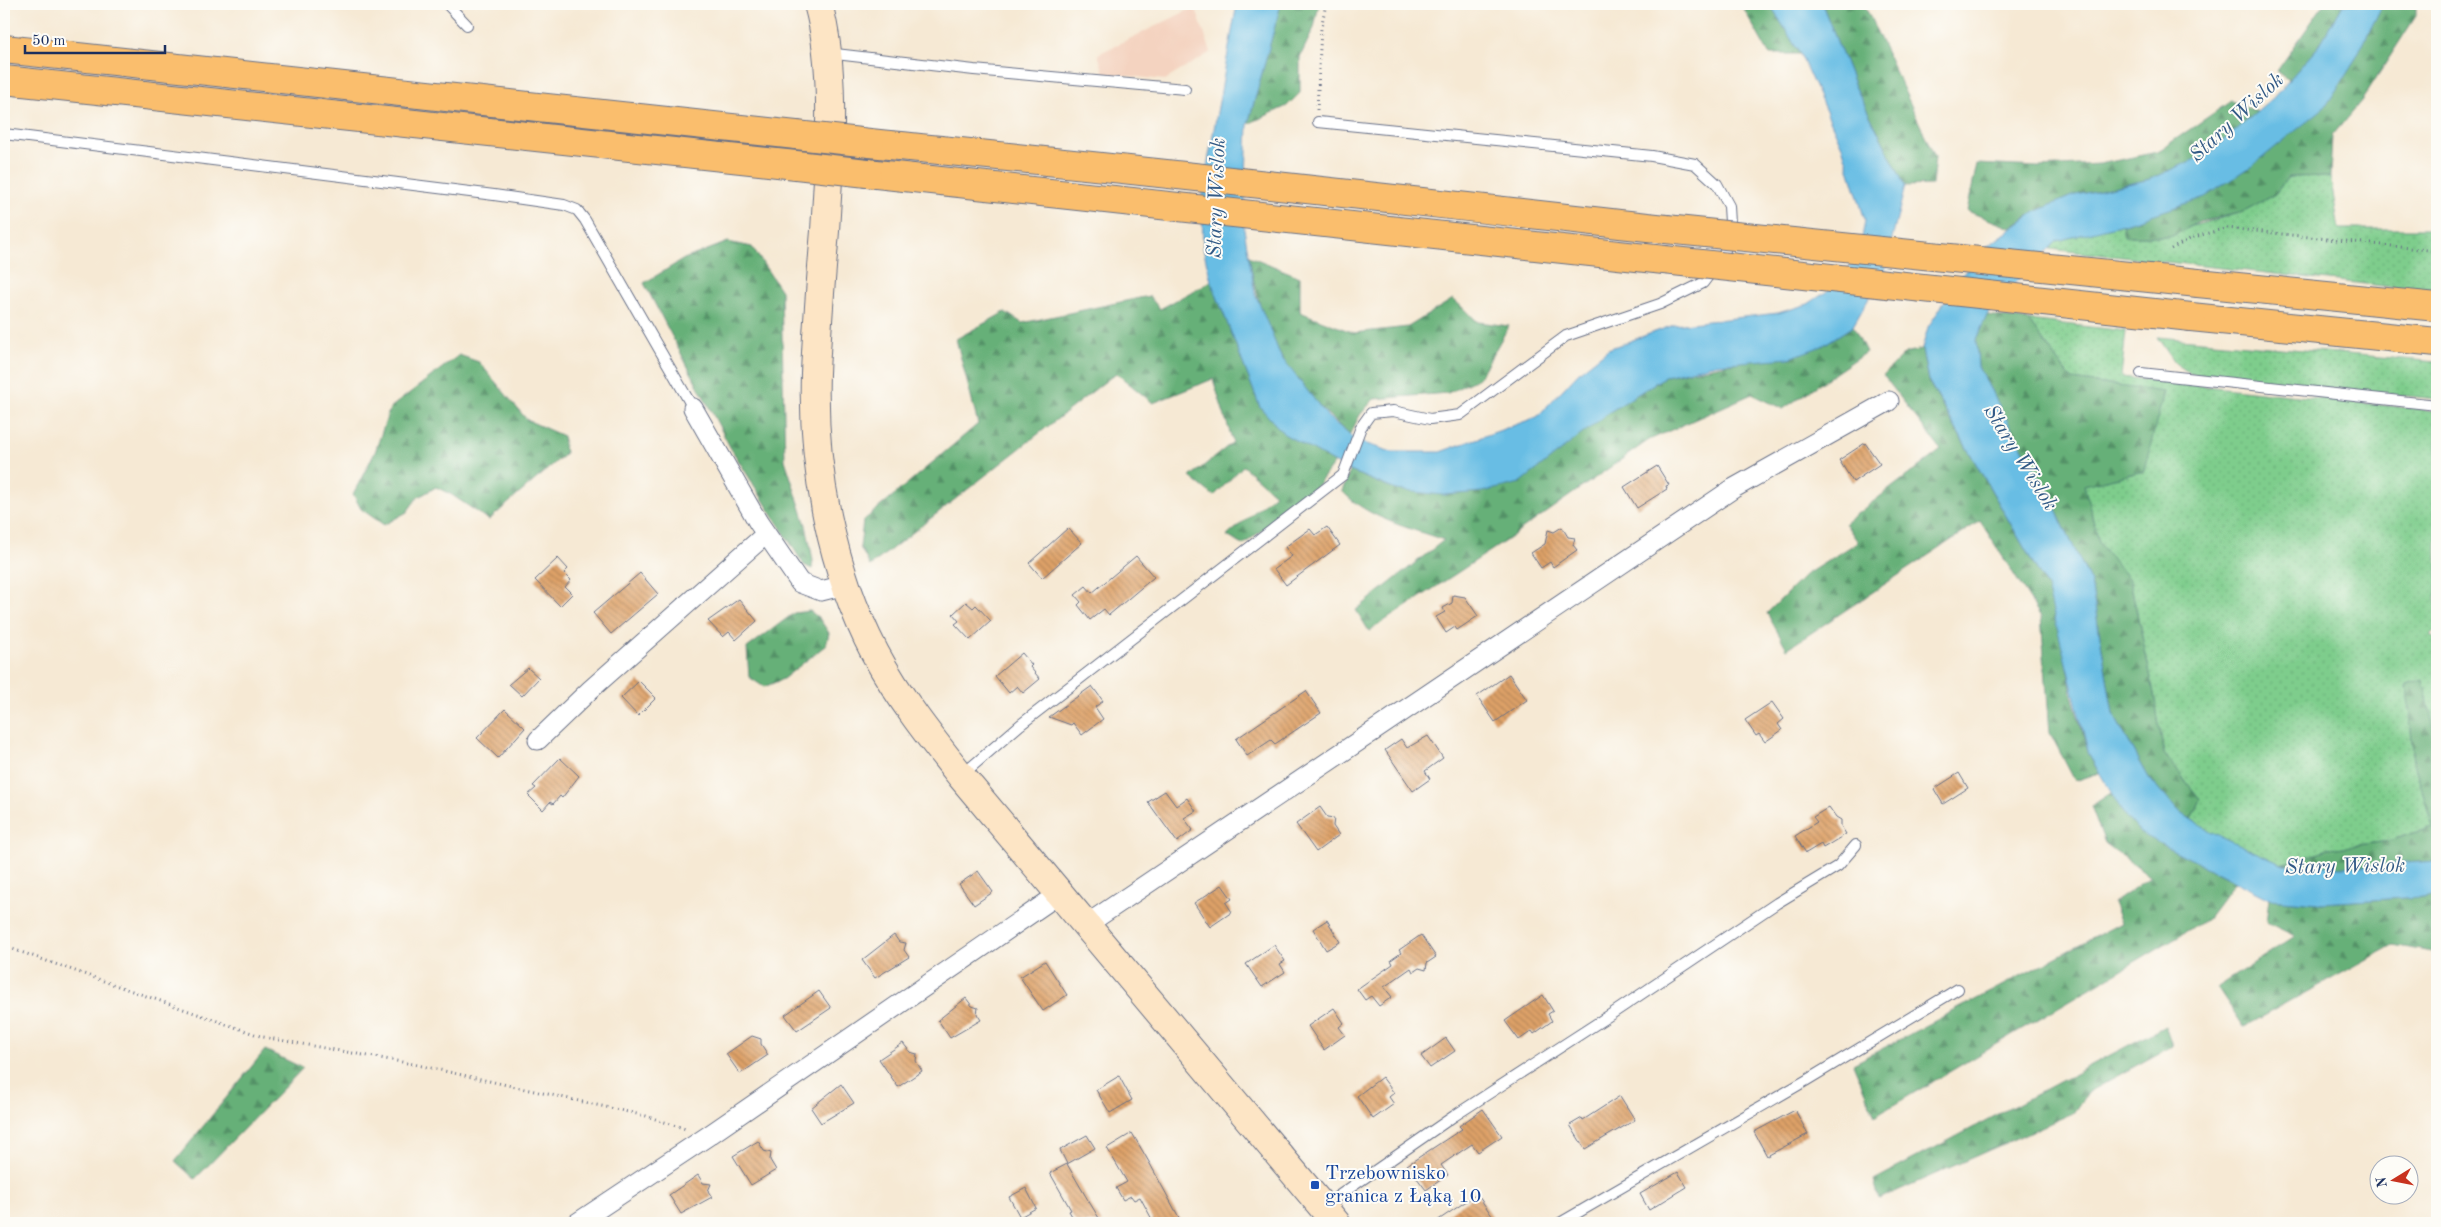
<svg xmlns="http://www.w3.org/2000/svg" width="2441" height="1227" viewBox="0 0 2441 1227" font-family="'Old Standard TT',serif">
<defs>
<pattern id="green-dots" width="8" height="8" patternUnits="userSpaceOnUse" patternTransform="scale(1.25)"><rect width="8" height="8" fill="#7ecd8c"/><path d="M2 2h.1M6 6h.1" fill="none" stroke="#6cb07b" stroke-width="1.8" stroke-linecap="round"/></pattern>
<pattern id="forest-firs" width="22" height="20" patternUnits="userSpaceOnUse" patternTransform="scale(1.25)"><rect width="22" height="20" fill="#66b078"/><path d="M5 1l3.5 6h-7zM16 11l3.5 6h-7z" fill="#539066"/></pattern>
<pattern id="building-back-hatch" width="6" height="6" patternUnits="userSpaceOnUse" patternTransform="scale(1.25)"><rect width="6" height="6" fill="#dea167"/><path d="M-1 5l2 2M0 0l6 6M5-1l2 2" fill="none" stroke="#b38458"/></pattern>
</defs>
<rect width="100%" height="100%" fill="#fdfcf7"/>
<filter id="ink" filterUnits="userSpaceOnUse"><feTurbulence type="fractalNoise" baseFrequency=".02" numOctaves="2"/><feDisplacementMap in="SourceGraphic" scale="10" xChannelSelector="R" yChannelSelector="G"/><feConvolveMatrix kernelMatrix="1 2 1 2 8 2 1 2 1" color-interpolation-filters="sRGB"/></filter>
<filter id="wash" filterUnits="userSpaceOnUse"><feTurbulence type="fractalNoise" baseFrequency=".0096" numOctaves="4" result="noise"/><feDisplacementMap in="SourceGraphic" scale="20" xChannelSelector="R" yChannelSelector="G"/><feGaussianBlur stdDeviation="1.12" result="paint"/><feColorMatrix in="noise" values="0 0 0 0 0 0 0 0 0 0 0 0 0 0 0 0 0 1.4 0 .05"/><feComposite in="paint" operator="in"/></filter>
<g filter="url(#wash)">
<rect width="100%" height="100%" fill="#f6e9d4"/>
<path fill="#f4d3c0" d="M1195,7L1211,52L1165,80L1104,73L1098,54Z"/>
<path fill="url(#green-dots)" stroke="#4c7e75" d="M2330,176L2339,229H2437V292L2050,249L2057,241L2122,224L2125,236H2172L2192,226L2240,213L2275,194L2288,177Z
M2028,320L2126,331L2121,377L2437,411V628L2430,635L2437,639L2436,743L2423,680L2407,685L2414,763L2433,827L2389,841L2329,849L2281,864L2209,831L2191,819L2200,799L2164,754L2152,683L2130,581L2099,543L2084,485L2144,471L2120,386L2072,380Z
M2157,337L2437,362V399L2191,374L2175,363Z"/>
<path fill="url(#forest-firs)" stroke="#40706b" d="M1281,4H1319L1314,28L1300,57V93L1287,106L1248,124Z
M1741,4H1770L1800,54H1769Z
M1822,4H1864L1935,157L1932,185L1905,186L1854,84Z
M2324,4H2343L2319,46L2289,80L2277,71Z
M2381,4H2416V16L2362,100L2332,136L2330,176L2288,177L2275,194L2240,213L2199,222L2172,236H2124L2122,224L2131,222L2381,8Z
M2231,101L2258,112L2211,152L2151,179L2072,196L2035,212L2011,228L1967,211L1977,164L2038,167L2100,164L2157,152Z
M728,242L752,247L781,291L785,460L806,525L813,560L812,569L804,565L730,447L644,283L684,259Z
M1249,256L1300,277V312L1354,333L1408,327L1453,299L1478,322L1509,326L1479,378L1448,393L1374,399L1360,415L1350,434C1326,415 1297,384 1282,357C1265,330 1254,287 1249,256Z
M1211,281L1260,407L1284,434L1335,462L1314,490L1243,545L1227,536L1275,494L1243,466L1214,496L1190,477L1233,442L1213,379L1153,403L1116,373L870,566L860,547L863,521L978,424L956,339L1005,312L1022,323L1149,296L1160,309Z
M1987,315L2028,320L2072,380L2164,392L2144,471L2084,485L2099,543L2130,581L2152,683L2164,754L2200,799L2191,819L2177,811L2149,778L2113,714L2091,583L2051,500L1978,367L1976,339Z
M1853,326L1866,352L1783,409L1752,394L1649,440L1504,542L1369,631L1356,610L1444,540C1409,528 1367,518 1342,491L1350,471L1396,490L1611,411L1666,376L1822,346Z
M1922,349L1928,381L2047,587L2064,651L2073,699L2089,755L2099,773L2075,781L2050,733L2041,617L1980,521L1787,649L1767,613L1805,575L1858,542L1845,523L1941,450L1883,375L1905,353Z
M459,355L479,362L527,420L563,436L565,454L489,520L452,495L436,487L417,498L407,512L384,525L361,509L353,494L375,452L390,408Z
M810,611L819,618L829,633L826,645L783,679L764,687L749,677L747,648L794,613Z
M2423,680L2437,742V861L2342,867L2281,864L2329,849L2389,841L2433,827L2414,763L2407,685Z
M2111,793L2141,833L2235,882L2207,919L1875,1116L1853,1064L2121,923L2113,903L2150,877L2105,843L2091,806Z
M2437,896V953L2393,945L2244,1027L2217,987L2295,936L2266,922L2269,899L2320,903Z
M2165,1026L2172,1046L2088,1092L2073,1113L1879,1199L1874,1180Z
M265,1050L303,1068L195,1179L175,1161Z"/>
<path fill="#68bde4" stroke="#4276a1" d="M1237,4H1281L1248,124L1244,229L1255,293L1281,357L1328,417L1357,441L1392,452H1440L1537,417L1580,371L1608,349L1674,325L1778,313L1808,304L1826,292L1859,256L1865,220L1843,149L1800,54L1770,4H1822L1854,84L1905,186L1884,272L1853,326L1822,346L1789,358L1716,364L1666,376L1611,411L1520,483L1482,492L1443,495L1396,490L1350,471L1284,434L1260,407L1211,281L1203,248L1202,194Z
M2343,4H2381V8L2351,67L2326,106L2252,166L2205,197L2131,222L2057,241L1991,307L1976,339L1978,367L2051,500L2091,583L2113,714L2149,778L2178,811L2209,831L2281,864L2342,867L2437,861V896L2320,903L2269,899L2140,833L2125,816L2089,755L2047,587L1928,380L1922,349L1928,327L1963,274L1985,248L2035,212L2072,196L2151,179L2211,152L2273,98L2319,46Z"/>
<g id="blocks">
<path fill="url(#building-back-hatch)" d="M1865,443L1880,464L1853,482L1839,460Z
M1657,466L1669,485L1666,486L1667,489L1637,508L1624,487Z
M1327,527L1340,545L1286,585L1274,569L1292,556L1285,547L1310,529L1315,535Z
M1562,527L1568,537L1575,538L1573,545L1577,550L1553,567L1550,562L1541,568L1531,553L1545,544L1548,530L1554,532Z
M1068,528L1082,543L1042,578L1029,563Z
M1136,556L1154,577L1109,615L1104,609L1090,620L1078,605L1081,602L1075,595L1086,586L1092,593Z
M558,558L568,569L564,573L571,580L565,587L572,594L560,606L535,580Z
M640,573L658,594L611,634L593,613Z
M1453,595L1465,597L1478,616L1457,630L1455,627L1446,633L1436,617L1445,612L1443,608L1452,603Z
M739,599L757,621L736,640L729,632L723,637L708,621Z
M966,602L973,608L976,605L991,621L970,640L955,624L959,621L953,614Z
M1022,653L1032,665L1030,667L1040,679L1023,693L1017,686L1009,693L995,676Z
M528,668L539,678L522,696L509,684Z
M1509,674L1527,700L1495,722L1477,696Z
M639,681L656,698L638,716L621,698Z
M1092,686L1103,701L1095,707L1103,719L1082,735L1073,723L1071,725L1049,717Z
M1306,691L1321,713L1275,744L1271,740L1247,756L1236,739Z
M1772,702L1784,719L1778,724L1782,730L1765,742L1759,734L1756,736L1745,720Z
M505,709L525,728L498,758L477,738Z
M1428,736L1443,758L1425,771L1430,779L1413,791L1385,750L1401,739L1407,748Z
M560,758L579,776L562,798L560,796L553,804L550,802L543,810L528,795L536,788L533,786Z
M1959,773L1968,788L1943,804L1934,789Z
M1165,791L1176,806L1187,798L1196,811L1184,818L1193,830L1177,842L1148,802Z
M1320,807L1327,817L1334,818L1333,826L1339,835L1316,852L1296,824Z
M1829,807L1836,817L1841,820V826L1846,834L1823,848L1821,844L1806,853L1795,836L1817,822L1813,817Z
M978,871L993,892L974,905L959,884Z
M1222,885L1232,899L1226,903L1232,912L1210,927L1194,903Z
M1327,920L1340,942L1326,950L1313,929Z
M894,935L899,942L906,943L904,950L909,957L875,978L862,960Z
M1421,935L1436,957L1427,963L1426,970L1419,968L1413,972L1411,968L1384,987L1392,997L1379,1006L1371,996L1365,1000L1357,989L1393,964L1391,960L1401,953L1399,950Z
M1274,945L1285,961L1280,964L1285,972L1262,987L1246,964Z
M1045,961L1067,995L1043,1011L1020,977Z
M819,991L831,1008L797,1031L785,1015Z
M1543,995L1553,1011L1548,1014L1552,1021L1534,1034L1532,1031L1519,1040L1505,1021Z
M966,998L972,1006L978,1008L977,1014L981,1020L950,1038L938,1020Z
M1334,1008L1344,1023L1339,1027L1345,1035L1324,1050L1308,1026Z
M752,1036L761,1039V1044L768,1055L740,1074L726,1054Z
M1446,1038L1455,1051L1430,1068L1421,1056Z
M903,1043L910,1052L917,1054L916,1061L922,1071L898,1087L879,1059Z
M1119,1076L1132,1100L1110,1113L1096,1090Z
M1382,1077L1394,1093L1389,1097L1394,1104L1373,1119L1357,1096Z
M841,1084L854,1103L821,1123L811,1108Z
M1620,1096L1635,1120L1585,1149L1570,1125L1582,1118L1583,1120Z
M1483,1109L1502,1136L1478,1152L1472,1144L1441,1165L1448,1175L1426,1190L1407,1165L1462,1129L1459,1126Z
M1795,1110L1808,1134L1767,1156L1754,1132Z
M1132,1133L1149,1162L1182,1223H1154L1140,1197L1134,1200L1131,1196L1123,1200L1116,1188L1127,1182L1107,1148Z
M1087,1135L1095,1148L1067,1164L1060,1150Z
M758,1141L764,1151L771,1153L770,1160L776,1170L751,1185L733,1156Z
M1067,1164L1085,1195L1102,1223H1076L1069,1211L1071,1210L1050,1173Z
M1678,1172L1687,1187L1649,1210L1640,1194Z
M698,1175L703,1183L711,1184L708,1191L712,1197L681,1214L669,1195Z
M1026,1188L1036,1208L1020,1217L1009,1197Z
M1477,1194L1497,1223H1434Z"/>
</g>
</g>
<g filter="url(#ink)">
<use href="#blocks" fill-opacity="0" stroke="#687087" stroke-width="1"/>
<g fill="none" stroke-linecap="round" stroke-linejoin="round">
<g stroke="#687087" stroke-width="12">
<path id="lane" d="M447,4L467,25
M827,53L974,70L1185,89
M4,134L494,195L564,205L577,210L585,220L693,408
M2141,373L2437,405
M962,775L1020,725L1343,475L1361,427L1371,413L1393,411L1430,419L1460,415L1566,336L1660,304L1703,283L1724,255L1730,223L1729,206L1717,184L1695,164L1652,156L1318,122
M1324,1206L1454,1116L1613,1013L1777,903L1838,866L1856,845
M1560,1223L1807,1080L1958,989"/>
</g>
<g stroke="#687087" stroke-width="21">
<path id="street" d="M693,408L758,522L800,583L821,591L845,585
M538,740L590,690L766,534
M1086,925L1734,488L1889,401
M577,1223L708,1136L1059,894"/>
</g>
<g stroke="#687087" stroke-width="30">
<path id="secondary" d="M818,4C837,71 829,161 825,231C821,278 817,326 815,373C812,468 831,569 875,653C899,698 930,737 961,776L1336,1223"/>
</g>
<g stroke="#687087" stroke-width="30">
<path id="primary" d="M4,49L796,135
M4,80L796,165
M870,143C1136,169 1401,200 1666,229
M867,173L1664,260
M2198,283L2437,307
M2191,317L2437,342"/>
</g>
<path stroke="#687087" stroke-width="3" stroke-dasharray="1 4" stroke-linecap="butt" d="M1317,110L1321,28L1326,4
M2171,249L2194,237L2227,228L2437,251
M4,946L263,1037L413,1064L646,1116L686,1129"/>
<use href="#lane" stroke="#fff" stroke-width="10"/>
<use href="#street" stroke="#fff" stroke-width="19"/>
<use href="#secondary" stroke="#fde5c5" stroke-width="28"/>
<use href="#primary" stroke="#fabe6d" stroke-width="28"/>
<g stroke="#687087" stroke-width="30" stroke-linecap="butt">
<path id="primary-bridge" d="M796,135L870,143
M796,165L867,173
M1666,229L2198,283
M1664,260L2191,317"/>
</g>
<use href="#primary-bridge" stroke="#fabe6d" stroke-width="28"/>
</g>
</g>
<rect fill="#1a4fb4" stroke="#fdfcf7" stroke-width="2" x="1310" y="1180" width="10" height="10" rx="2.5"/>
<g text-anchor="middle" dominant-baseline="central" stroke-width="4" stroke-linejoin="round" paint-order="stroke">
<g font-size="20" fill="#164399" stroke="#fdfcf7" text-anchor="start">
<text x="1325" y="1174">Trzebownisko<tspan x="1325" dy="23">granica z Łąką 10</tspan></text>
</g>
<g font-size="21" font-style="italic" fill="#325a86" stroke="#fdfcf7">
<text transform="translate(2237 118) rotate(-43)">Stary Wislok</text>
<text transform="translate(1217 198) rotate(-88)">Stary Wislok</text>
<text transform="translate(2020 458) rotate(58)">Stary Wislok</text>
<text transform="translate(2345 867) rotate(-1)">Stary Wislok</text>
</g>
</g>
<rect width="2441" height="1227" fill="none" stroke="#fdfcf7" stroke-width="20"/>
<g transform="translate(2394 1180) rotate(260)"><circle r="24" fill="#fdfcf7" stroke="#a3aaba"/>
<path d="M0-4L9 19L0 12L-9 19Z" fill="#c8321e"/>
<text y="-8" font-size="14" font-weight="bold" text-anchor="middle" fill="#1b2f5e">N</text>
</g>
<path d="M25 45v8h140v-8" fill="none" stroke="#1b2f5e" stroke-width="2.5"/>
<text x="32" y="45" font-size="15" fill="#1b2f5e" stroke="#fdfcf7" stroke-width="4" paint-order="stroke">50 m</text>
</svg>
